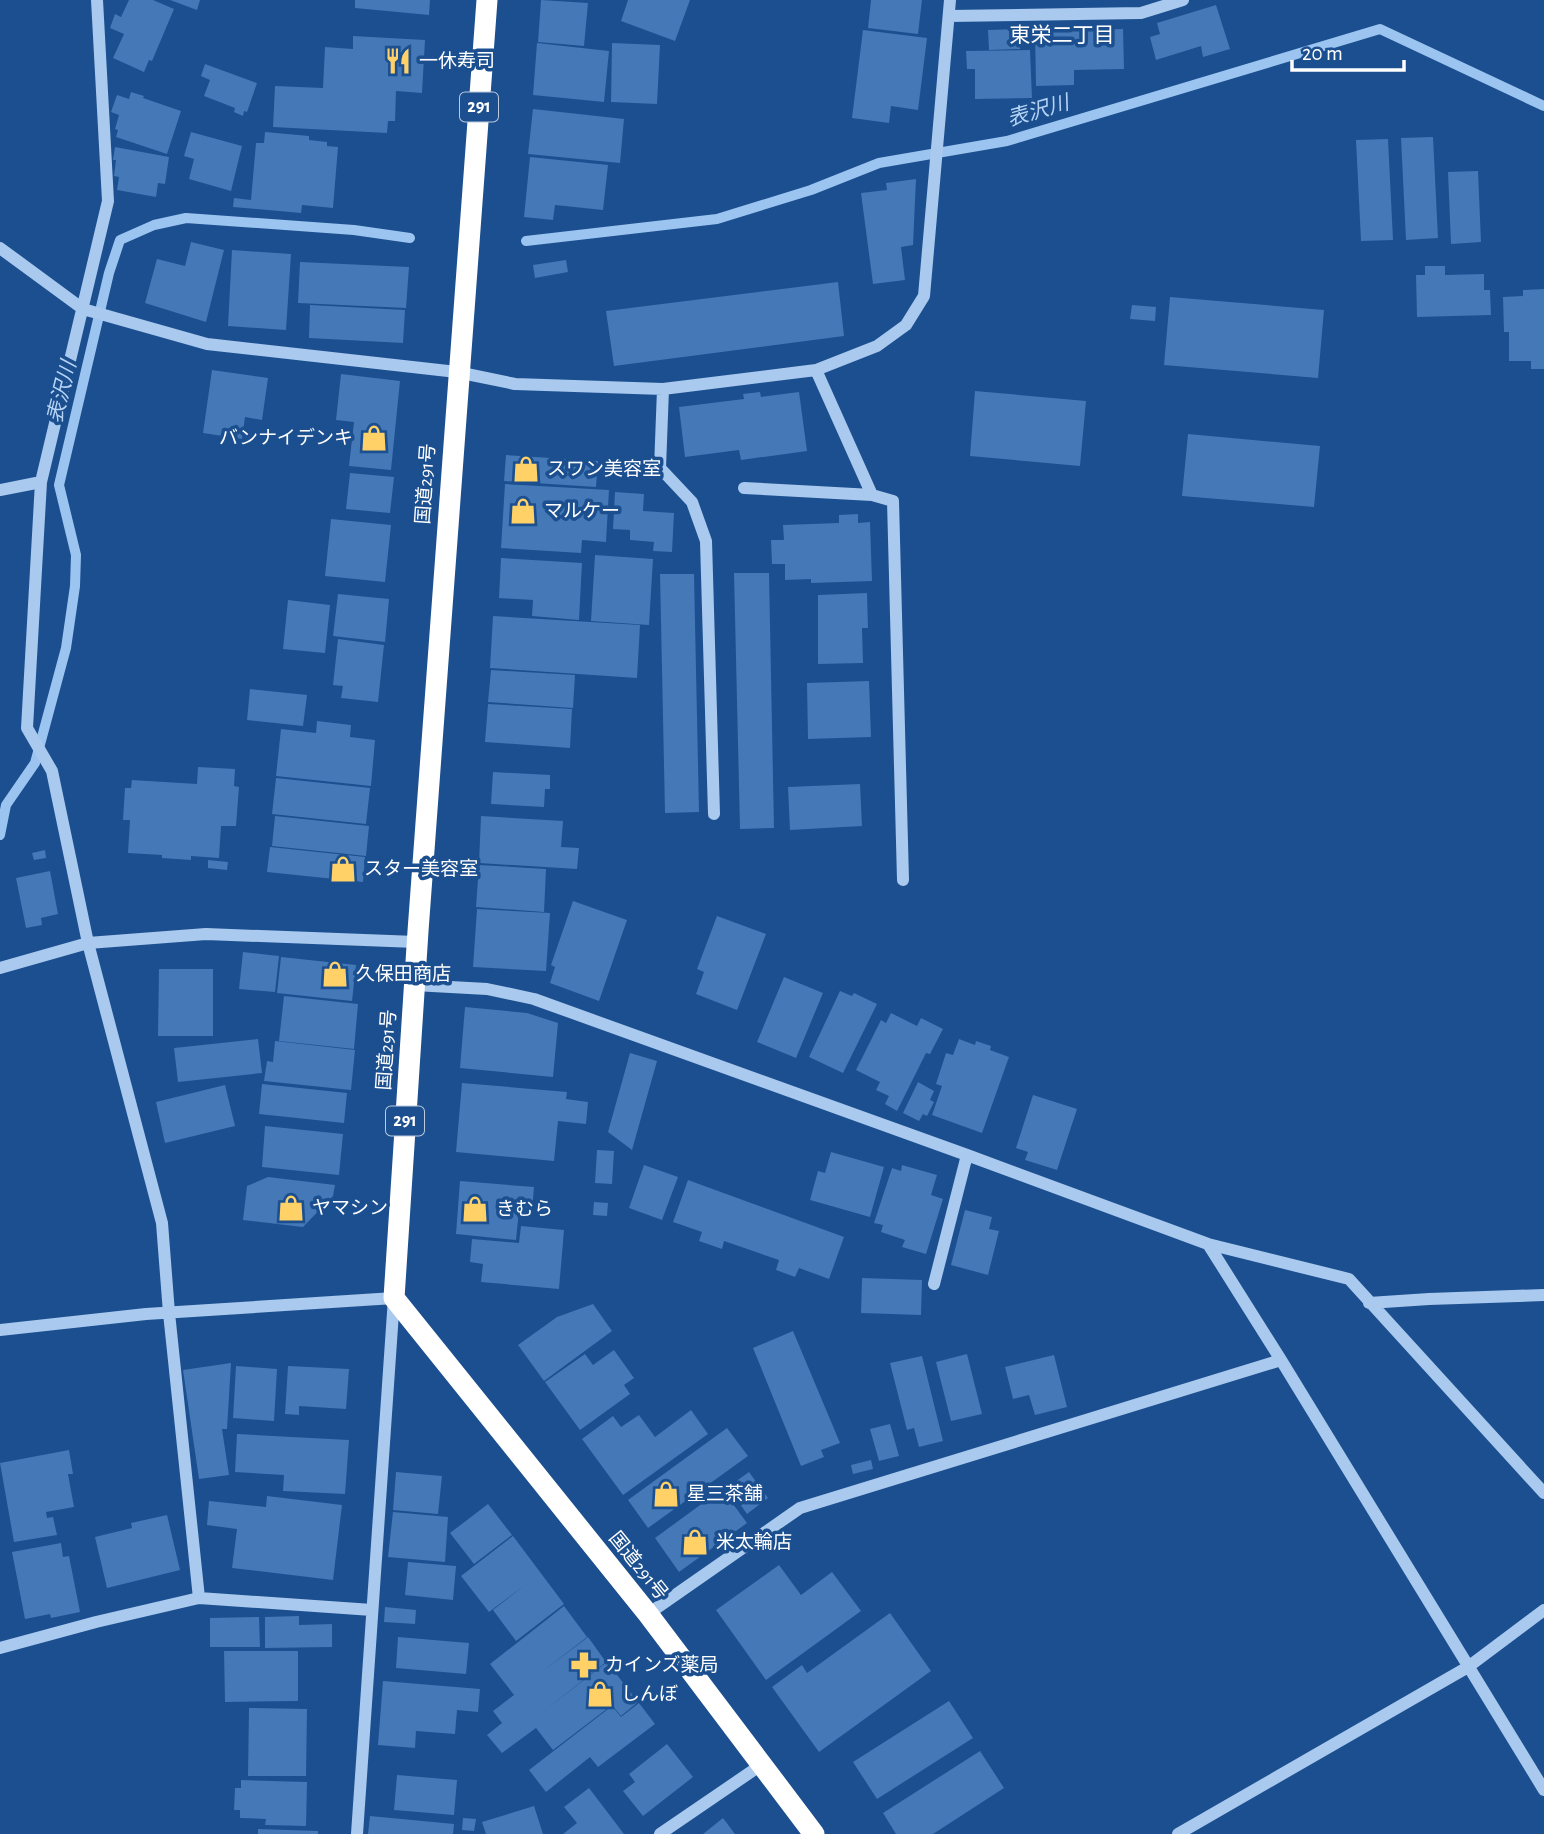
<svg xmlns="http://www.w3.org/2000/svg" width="1544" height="1834" viewBox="0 0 1544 1834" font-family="'Alegreya Sans','Noto Sans JP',sans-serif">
<rect width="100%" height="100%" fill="#1b4f8f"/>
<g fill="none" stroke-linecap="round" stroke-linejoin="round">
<path stroke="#9cc4f0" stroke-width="10" d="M526,241L717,219L811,190L879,163L1007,141L1380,29L1544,106
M0,835L6,805L35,763L66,648L75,586L76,555L59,485L109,273L120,240L154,225L186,218L354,230L410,238"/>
</g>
<path fill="#4478b7" d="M129,0H153L174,9L152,61L149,60L144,72L113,58L124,34L110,28L115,14L121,17Z
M170,0H200L197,10Z
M355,0H430L429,15L355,8Z
M541,0L588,3L584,46L538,42Z
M628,0H690L675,41L621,21Z
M871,0H922L918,34L868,28Z
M1216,5L1230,49L1203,57L1201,46L1156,60L1150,37L1160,34L1157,23Z
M1020,29V49L989,50L988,30Z
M1123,29L1124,69L1074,70V85L1036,86L1035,31Z
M863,30L927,38L918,110L891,106L889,123L852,118Z
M353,36L425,40L422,93L396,91L395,121H388L387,133L273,127L275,86L323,88L325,47L353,49Z
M537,43L609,51L604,102L533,95Z
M612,43L660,45L657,104L611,102Z
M1030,50L1032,98L975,99V69H967L966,51Z
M205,64L257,83L247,112L244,111L243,116L234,112L235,108L204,96L210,80L201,76Z
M131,92L144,96L143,98L181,111L167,154L116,137L118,130L115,129L119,115L111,112L117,95L129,99Z
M533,109L624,119L620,163L528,154Z
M191,132L242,146L231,191L189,179L194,159L184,156Z
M265,132L309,136V140L327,142V146L338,147L333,208L302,205L301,213L233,207L234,198L251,200L256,143H264Z
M1433,137L1438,238L1406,240L1401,138Z
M1388,139L1393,240L1361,241L1356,140Z
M115,147L169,157L165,184L158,183L156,197L117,190L119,177L114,176L116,160H113Z
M530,157L608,165L603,210L555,205L553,220L524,217Z
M1478,171L1481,242L1451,244L1448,172Z
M916,179L913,245L901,247L905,280L873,284L861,193L887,190L886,183Z
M191,242L224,250L206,322L145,303L157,259L185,266Z
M232,250L291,254L286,330L228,326Z
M566,260L568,272L535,278L533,265Z
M300,262L409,267L406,308L298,303Z
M1425,266H1445V275L1484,274V290H1490L1491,315L1417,317L1416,275H1425Z
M838,282L844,336L614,366L606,311Z
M1544,289V369H1531V361H1509V332H1504L1503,297L1523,296V290Z
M1170,297L1324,310L1318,378L1164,365Z
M310,305L405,310L403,343L309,338Z
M1132,305L1156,307L1155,321L1130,319Z
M212,370L268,378L262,420L245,417L242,439L203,433Z
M341,374L400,381L391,470L349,466L354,422L336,420Z
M975,391L1086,401L1080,466L970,456Z
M760,392L761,397L799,392L807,451L741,460L739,450L685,457L679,407L744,399L743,394Z
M1188,434L1320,446L1314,507L1182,496Z
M506,455L598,461L596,487L504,481Z
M350,473L394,477L390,513L346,509Z
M505,484L609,490L606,542L582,540L581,553L501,548Z
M615,492L644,494L643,511L674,513L672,552L653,551L654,542L630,540V530L613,529Z
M858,514V523L870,522L872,581L811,583V579L785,580V564H772L771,540H784L783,525L839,523V515Z
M331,519L391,525L385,582L325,576Z
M595,555L653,559L649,625L591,621Z
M501,558L582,563L579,620L532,616L533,600L499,598Z
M734,573H769L774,828L740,829Z
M660,574H694L699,812L665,813Z
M867,593L868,628H862L863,663L818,664V595Z
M338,594L389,599L385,642L333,636Z
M288,600L330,605L325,653L283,649Z
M493,616L640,625L637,678L490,668Z
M338,639L384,645L378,702L341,698L343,686L333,685Z
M491,670L575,675L573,708L488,702Z
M869,681L871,737L808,739L807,683Z
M250,689L307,695L303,726L247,720Z
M488,704L572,709L570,748L485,742Z
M317,721L351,725L350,737L375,740L371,786L276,776L281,729L316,733Z
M198,767L235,769L234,786L239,787L236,826H221L219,858L191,856V860L162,858V855L128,853L130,820H123L125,788H131L132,780L197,784Z
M493,772L550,775V789H545L544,807L491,804Z
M276,778L370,788L366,824L272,814Z
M860,784L862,826L790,830L788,787Z
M275,816L369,826L366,856L272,846Z
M481,816L563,821L561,847L579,848L577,869L479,863Z
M270,847L365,857L363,882L267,872Z
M45,850L46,858L34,860L32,853Z
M208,860L228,862L227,870L208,868Z
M479,865L546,869L544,912L476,907Z
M50,871L58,914L41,918L42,925L26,928L16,878Z
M573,901L627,920L599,1001L550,983L555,967L551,965Z
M477,909L550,913L546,971L473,967Z
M717,916L766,934L737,1010L696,994L704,972L697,969Z
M243,952L279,956L275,992L239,989Z
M281,957L356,965L352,1001L277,993Z
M159,969H213V1036H158Z
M784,977L823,993L796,1058L757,1042Z
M840,991L852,996L854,993L877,1004L843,1073L809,1057Z
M284,996L358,1004L354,1049L279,1041Z
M465,1007L527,1013L558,1023L553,1077L460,1068Z
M891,1013L917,1026L921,1018L943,1029L930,1054L926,1053L897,1111L885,1104L889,1096L876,1090L880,1082L856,1070L881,1020L886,1023Z
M258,1039L262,1073L178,1082L174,1048Z
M959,1039L975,1045L976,1041L991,1046L990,1050L1009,1057L982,1133L932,1115L942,1086L936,1084L946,1053L953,1055Z
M275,1041L355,1050L351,1090L264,1081L267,1061L273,1062Z
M630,1053L657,1061L632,1150L608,1132Z
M918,1082L934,1091L930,1100L934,1102L927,1116L923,1114L919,1121L903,1113Z
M462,1083L567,1092L566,1099L588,1102L586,1124L558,1121L554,1161L456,1152Z
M262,1084L347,1093L344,1123L259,1114Z
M225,1085L235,1126L165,1143L156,1102Z
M1033,1095L1077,1109L1057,1170L1025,1160L1028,1152L1016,1148Z
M265,1126L343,1134L339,1175L262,1167Z
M597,1150L614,1151L612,1184L595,1183Z
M831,1152L884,1167L870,1217L810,1200L818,1171L825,1173Z
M644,1165L678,1177L662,1220L629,1208Z
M902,1165L937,1175L931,1195L943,1199L926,1254L902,1247L905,1240L881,1232L883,1225L874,1223L892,1168L901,1171Z
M268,1177L335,1185L333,1196L303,1227L243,1220L247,1186Z
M688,1180L844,1237L829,1279L799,1268L795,1277L776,1270L779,1260L724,1241L722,1249L699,1241L702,1232L673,1222Z
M460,1181L534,1187L532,1211L519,1210L516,1240L456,1234Z
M594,1202L608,1203L607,1216L593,1215Z
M965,1210L992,1217L989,1229L999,1231L988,1275L951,1265Z
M521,1226L564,1230L559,1289L481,1282L483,1264L470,1262L472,1239L519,1243Z
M862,1278L922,1280L921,1315L861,1313Z
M593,1304L612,1331L544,1381L518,1345L557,1317Z
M793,1331L840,1443L821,1450L824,1457L801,1466L753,1348Z
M614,1350L634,1378L624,1385L630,1394L580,1430L545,1382L585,1354L593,1365Z
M967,1354L982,1414L951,1421L936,1362Z
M1054,1355L1067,1407L1035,1415L1029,1395L1013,1399L1005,1367Z
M922,1356L943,1441L919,1447L914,1428L907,1430L890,1363Z
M231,1363L227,1429H222L229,1475L199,1479L183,1370Z
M236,1366L277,1369L274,1421L233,1418Z
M288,1366L349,1369L346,1409L299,1406V1415L285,1414Z
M691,1410L708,1434L623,1495L582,1439L613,1416L621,1427L639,1415L655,1437Z
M890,1424L899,1456L879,1461L870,1429Z
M727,1428L748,1456L648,1528L628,1500Z
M237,1434L349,1440L345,1494L283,1491L284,1475L235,1472Z
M69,1450L73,1474H68L74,1507L46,1512L47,1518L53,1517L57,1535L14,1542L0,1463Z
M871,1460L873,1469L853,1474L851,1465Z
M396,1472L442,1476L438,1514L393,1510Z
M749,1472L768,1498L747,1514L728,1487Z
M722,1489L747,1523L679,1572L655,1538Z
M267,1496L342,1505L333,1580L232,1568L237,1529L207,1525L209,1501L266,1507Z
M488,1504L512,1535L474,1564L450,1533Z
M393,1512L448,1517L445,1562L388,1557Z
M167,1515L180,1570L107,1588L95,1537L132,1528L131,1523Z
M513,1536L564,1604L516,1641L493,1610L525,1585L489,1612L461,1576Z
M61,1543L63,1557L69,1556L80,1612L51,1618L50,1614L25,1619L12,1552Z
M408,1562L456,1566L453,1600L405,1595Z
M779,1565L801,1595L832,1572L861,1611L766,1680L716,1610Z
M564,1606L587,1637L542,1672L588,1637L606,1662L544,1711L607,1662L638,1702L621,1716L612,1705L553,1750L536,1728L502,1753L487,1735L502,1723L493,1711L514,1695L490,1664Z
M385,1607L416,1610L415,1624L384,1622Z
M890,1613L931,1671L819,1752L772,1687L802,1665L807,1673Z
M299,1616V1625L332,1624V1647L265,1648V1617Z
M259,1617L260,1647H210V1618Z
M398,1637L469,1643L466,1674L396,1668Z
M224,1651H298V1701L225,1702Z
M383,1681L480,1689L478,1712L457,1710L455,1734L416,1731L415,1748L378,1745Z
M949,1701L973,1738L877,1799L853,1762Z
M639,1703L655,1724L598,1767L590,1757L546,1792L529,1770L612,1706L621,1717Z
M249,1708L307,1709L306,1776H248Z
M667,1744L693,1777L643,1816L623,1791L635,1782L629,1774Z
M980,1751L1004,1788L933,1834H896L883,1813Z
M397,1775L457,1780L454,1815L394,1810Z
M241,1780L307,1782L306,1826L265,1825L266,1819L240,1818V1810H234L235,1788H241Z
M589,1788L624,1834H563L577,1823L564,1807Z
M534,1806L543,1834H486L482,1822Z
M370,1816L454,1824L453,1834H368Z
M463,1818L476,1819L474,1831L462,1830Z
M723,1818L735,1834H703Z
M258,1829L318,1831V1834H258Z"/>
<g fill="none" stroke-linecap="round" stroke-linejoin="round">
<path stroke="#a9c9ee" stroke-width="12" d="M97,0L108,201L41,482L27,728L52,771L88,943L162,1223L169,1313L199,1598
M949,16L1141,13L1183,0
M0,248L83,309L207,344L457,372L515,384L663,389L816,370L877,346L906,325L924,296L950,0
M816,370L872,495L893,501L903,880
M663,389L660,468L692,502L706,541L714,814
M744,488L872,495
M0,490L41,482
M0,968L88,943L206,934L416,942
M414,985L487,989L534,999L967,1155L1208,1244L1349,1279L1544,1493
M1208,1244L1281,1360L1544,1790
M934,1284L967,1155
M1369,1303L1429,1299L1544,1295
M0,1330L146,1314L394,1298L357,1834
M648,1614L800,1508L1281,1360
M0,1648L96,1622L199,1598L372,1610
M660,1834L761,1765
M1178,1834L1468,1667L1544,1610"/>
<path stroke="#fff" stroke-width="21" d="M487,0C453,432 421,865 394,1298L648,1614L814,1834"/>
</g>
<defs>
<g id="restaurant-bare" transform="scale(2.1)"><path d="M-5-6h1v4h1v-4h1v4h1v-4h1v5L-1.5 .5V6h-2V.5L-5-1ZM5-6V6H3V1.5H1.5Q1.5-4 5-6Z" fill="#ffd166" stroke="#1b4f8f" stroke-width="2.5" paint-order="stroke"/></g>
<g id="shop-bare" transform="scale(2.1)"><path d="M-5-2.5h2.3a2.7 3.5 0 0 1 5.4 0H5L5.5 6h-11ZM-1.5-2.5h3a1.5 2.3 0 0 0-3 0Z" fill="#ffd166" stroke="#1b4f8f" stroke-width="2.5" paint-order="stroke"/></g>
<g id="pharmacy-bare" transform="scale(2.1)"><path d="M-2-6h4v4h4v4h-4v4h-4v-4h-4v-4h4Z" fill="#ffd166" stroke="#1b4f8f" stroke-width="2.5" paint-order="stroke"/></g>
</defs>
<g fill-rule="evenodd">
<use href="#restaurant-bare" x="398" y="61"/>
<use href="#shop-bare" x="374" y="438"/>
<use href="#shop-bare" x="526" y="469"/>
<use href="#shop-bare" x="523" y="511"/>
<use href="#shop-bare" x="343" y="869"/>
<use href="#shop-bare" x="335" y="974"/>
<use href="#shop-bare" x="291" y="1208"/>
<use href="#shop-bare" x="475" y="1209"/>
<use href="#shop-bare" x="666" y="1494"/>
<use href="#shop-bare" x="695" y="1542"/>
<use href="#pharmacy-bare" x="584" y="1665"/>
<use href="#shop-bare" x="600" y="1694"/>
</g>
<g text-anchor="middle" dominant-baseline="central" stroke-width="7" stroke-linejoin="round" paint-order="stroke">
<g fill="#1b4f8f" stroke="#bbcadd" stroke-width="2">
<rect x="460" y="92.5" width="38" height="29" rx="5"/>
<rect x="386" y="1106.5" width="38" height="29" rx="5"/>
</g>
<g font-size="18" font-weight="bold" fill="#fff">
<text x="479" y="107">291</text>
<text x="405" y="1121">291</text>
</g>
<g font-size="19" fill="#fff" stroke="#1b4f8f" text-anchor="start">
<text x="419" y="61">一休寿司</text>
<text x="353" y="438" text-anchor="end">バンナイデンキ</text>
<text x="547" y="469">スワン美容室</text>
<text x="544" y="511">マルケー</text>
<text x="364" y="869">スター美容室</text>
<text x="356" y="974">久保田商店</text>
<text x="312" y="1208">ヤマシン</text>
<text x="496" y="1209">きむら</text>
<text x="687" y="1494">星三茶舗</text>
<text x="716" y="1542">米太輪店</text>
<text x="605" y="1665">カインズ薬局</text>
<text x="621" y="1694">しんぼ</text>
</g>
<g font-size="19" fill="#fff" stroke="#1b4f8f">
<text transform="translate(426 484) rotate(-86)">国道291号</text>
<text transform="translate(387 1050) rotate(-86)">国道291号</text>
<text transform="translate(638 1566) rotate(51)">国道291号</text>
</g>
<g font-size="21" fill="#fff" stroke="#1b4f8f">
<text x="1062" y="35">東栄二丁目</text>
</g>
<g font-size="21" font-style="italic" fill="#b5d3f5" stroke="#1b4f8f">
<text transform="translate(1038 111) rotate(-16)">表沢川</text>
<text transform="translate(62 392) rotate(-76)">表沢川</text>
</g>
</g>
<path d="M1292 60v10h112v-10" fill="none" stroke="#ffffff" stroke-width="3.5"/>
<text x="1302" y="60" font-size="21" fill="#ffffff" stroke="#1b4f8f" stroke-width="5" paint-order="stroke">20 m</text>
</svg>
